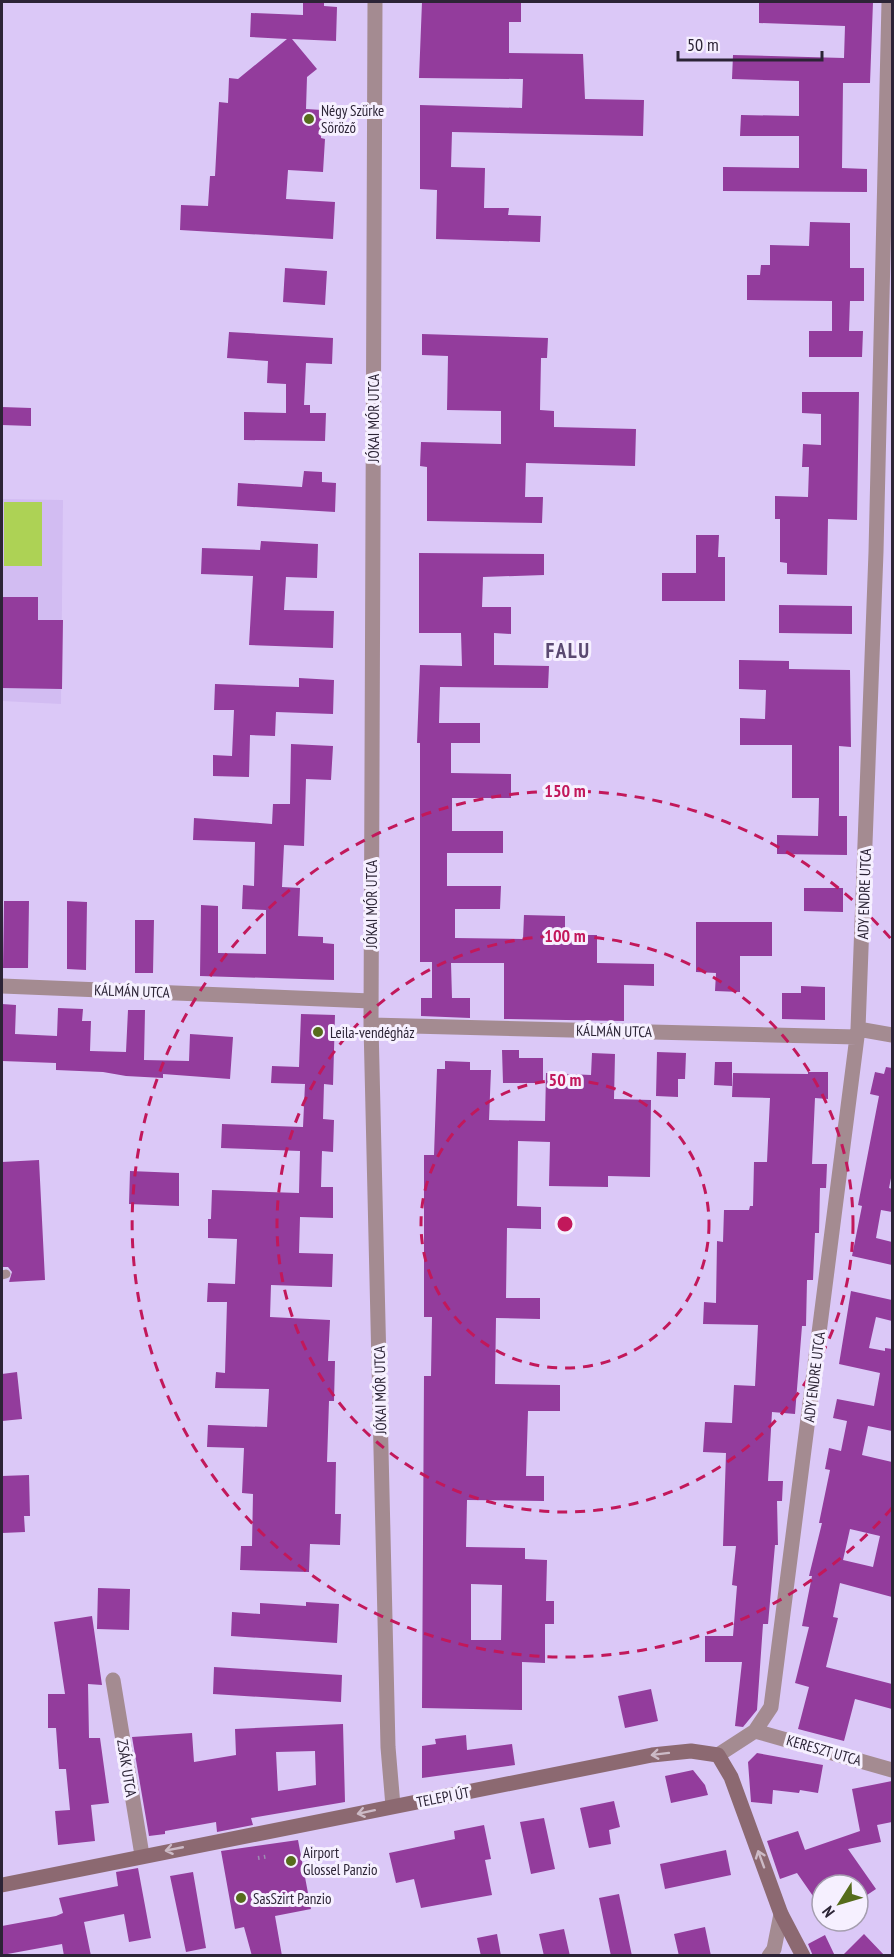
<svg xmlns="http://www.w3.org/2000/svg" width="894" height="1957" viewBox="0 0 894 1957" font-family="'PT Sans Narrow',sans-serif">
<rect width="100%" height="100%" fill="#dbc8f7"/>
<path fill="#d2bcf2" d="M2,499L63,500L61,704L2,701Z"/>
<path fill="#add255" d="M4,502H42V566H4Z"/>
<path fill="#933c9c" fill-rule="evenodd" d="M303,2H324V6L337,7L336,41L292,39L317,69L307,77L306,109L322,110L321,138L325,139L323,172L288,170L286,199L335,202L333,239L180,230L181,205L208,206L210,176H215L219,102L228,103L229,78L238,79L287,39L250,37L251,13L303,15Z
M422,2H521V22H509V53L583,54L585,99L644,100L643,136L452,132L451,167L485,168L484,208H509L508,215L541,216L540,242L436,239L437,190L420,189V105L522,108L523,79L419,78Z
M759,2H873L870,83H843L842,168L867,169V192L723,191V167L799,168V136H740L741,115L799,116V81L732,79L733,55L844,58L845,26L759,23Z
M810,222L850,223V268H864V301H850L849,331H863L862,357H809V331H832V301L747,300V275H760L761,265H770V245L809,246Z
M285,268L327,271L325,305L283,302Z
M229,332L333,338L332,364L306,363L304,405H310V413H326L325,441L244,440V412L286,413V384L267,383L268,361L227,358Z
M422,334L548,338L547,358H541L540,410L554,411V427L636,429L635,466L526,463L525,497H543L542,523L427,521V467L420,466L421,442L501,444V411L447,410L448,356L422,355Z
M802,392H859L857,520L828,519L827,575L787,574V563L780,562V519H775V496L808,497L809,467H802L803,444L821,445V414L802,413Z
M2,407L31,408V426L2,425Z
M304,471L322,472V482L336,483L335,512L237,506L238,483L302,487Z
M696,535H719L718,557H725V601H662V573H696Z
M261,541L318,544L317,578L286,577L284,610L334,611L333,648L249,645L253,576L201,574L202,548L260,550Z
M419,553L544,554V575L483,577L482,607H511V634L494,633V665L549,666L548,688L440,687L439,723H480V743H451V773L511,774V798H452V831H503V853H447V886H501L500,909H455V938L523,939L524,915L565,916V935H597V963L654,964V986L624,985V1021L504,1019V963H451L452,998H470V1018L421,1016V998H432V962H420V743H417L420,665L462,666L461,633H419Z
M2,597H38V620H63L62,689L2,688Z
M779,605L852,606V634L779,633Z
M739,660L789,661V669L850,670L851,747L839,746V816H847V855L777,854V835L818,836L819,798H792V745H740V718L765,719L766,690L739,689Z
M299,678L334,680L333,714L276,712L275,736L250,735L249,777L213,776V755L232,756L234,710H214L215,684L299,687Z
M291,744L333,746L331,780L306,779L304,846L284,845L282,887L300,888L298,936L323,937V943L334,944V980L200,976L201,905L218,906V953L266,954V910L242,909L243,885L254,886L255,842L193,840L194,818L272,824L273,804H290Z
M804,888H843V912L804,911Z
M4,901H29L28,968H3Z
M67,901L87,902L86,970L67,969Z
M135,920H154L153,973H135Z
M696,922H772V956H740V992L715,991L716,973L696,972Z
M801,986L825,987V1020L782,1019V993H801Z
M2,1004L16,1005L15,1034L57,1036L58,1008L83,1009L82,1021H91L90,1051L126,1052L128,1010H145L144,1060L189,1061L190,1034L233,1037L230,1079L163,1074V1078L126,1076L103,1072L56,1070V1063L2,1061Z
M301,1014L335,1015L333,1085L324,1084L323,1119L334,1120L333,1152L322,1151L321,1187H333V1218L300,1217L299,1253L333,1254L332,1287L271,1285L270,1317L330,1320L328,1361H335L334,1401H329L327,1462H336L335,1514H341L340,1545L310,1544L309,1572L240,1570L241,1546H252L253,1494L242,1493L244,1448L207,1447L208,1425L267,1427L269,1389L215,1388L216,1372L225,1373L227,1302H207L208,1283L235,1284L237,1239L208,1238V1219H211L212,1190L299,1193L300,1151L221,1148L222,1124L303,1127L305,1084L271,1083L272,1066L299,1067Z
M502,1050H519V1058H543V1083H503Z
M657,1052L686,1053L685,1079H678V1097L656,1096Z
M592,1053L615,1054L614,1099L651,1100L650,1177L608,1176V1187L549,1186L550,1142L518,1141L517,1206L541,1207V1229L507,1228L506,1298H540V1319L496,1318L495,1384L560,1385V1411H528L526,1476H544V1501L467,1500L466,1547L525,1548V1559L547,1560L546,1601H554V1624H545V1663L522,1662V1710L422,1708L424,1376H431L432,1317H424V1155H434L437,1069H445V1061L470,1062V1070H491L489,1120L545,1121L546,1073L591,1075ZM471,1584L502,1585L501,1640H471Z
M715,1062H732V1086L714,1085Z
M886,1067L892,1068V1173L889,1188L892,1189V1212L881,1210L876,1238L892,1242V1265L852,1256L862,1206L858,1205L879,1096L870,1094L875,1072L884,1074Z
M808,1072H828V1099L815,1098L812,1164H827L826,1188H820L819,1233H815L813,1280H807L806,1326H802L795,1414L772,1412L768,1481H783L782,1501H777L778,1545H775L768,1624H763L757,1710L743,1727L735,1726L742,1662H705V1636H733L737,1586L732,1585L736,1546H723L726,1453L703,1452L705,1422L732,1423L734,1385L755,1386L758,1325L703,1324L704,1302L716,1303L717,1241L723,1242L724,1210H749L750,1206H753L754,1162H767L770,1098L732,1097L733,1073L808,1074Z
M39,1160L45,1280L9,1282L12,1272L8,1267H2V1162Z
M130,1171L179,1173V1206L129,1204Z
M851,1291L892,1300V1321L876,1317L869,1348L885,1351V1348L892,1349V1431L868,1426L862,1455L892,1462V1597L840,1583L833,1617L838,1618L826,1667L892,1684V1709L855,1699L844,1741L798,1729L809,1687L795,1683L809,1627L802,1626L812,1576H809L822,1523H819L830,1470L825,1469L829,1448L841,1451L847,1421L833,1418L837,1399L874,1406L880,1373L839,1364ZM850,1529L880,1536L873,1567L843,1560Z
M17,1372L22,1419L2,1421V1374Z
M29,1475L30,1516H24L25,1532L2,1533V1476Z
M98,1588L130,1589L129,1630L97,1629Z
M306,1602L339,1604L337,1643L231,1636L232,1612L260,1614V1603L306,1606Z
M92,1616L102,1685L88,1684L89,1738H100L109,1803L91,1805L95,1841L58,1845L55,1811L70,1810L66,1769H59L56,1728H48V1694H65L54,1622Z
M214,1667L342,1675L341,1702L213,1694Z
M651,1689L658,1721L625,1728L618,1696Z
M343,1724L345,1802L251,1818L253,1825L217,1832L216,1822L165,1831V1834L149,1836L132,1737L192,1733L194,1762L236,1755L235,1729ZM315,1751L316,1785L278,1791L276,1752Z
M466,1735L467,1750L512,1744L515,1765L422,1778V1746L436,1744L435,1739Z
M757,1753L823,1765L818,1793L800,1790L799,1793L773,1790L772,1804L751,1802L748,1762Z
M693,1770L705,1785L708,1795L671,1803L665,1776Z
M892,1781V1822L877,1825L881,1842L848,1849L876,1889L858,1901V1885H822V1909L797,1873L780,1879L767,1841L798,1831L805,1850L860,1831L852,1789Z
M614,1801L620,1827L609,1830L611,1844L589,1848L580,1808Z
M544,1818L555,1869L531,1874L520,1822Z
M484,1825L491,1859L485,1860L492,1895L421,1908L414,1879L396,1883L389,1853L455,1839L454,1831Z
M298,1840L311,1909L275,1916L282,1956H252L244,1927L235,1929L221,1851Z
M726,1850L731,1875L665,1889L660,1864Z
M138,1868L151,1938L129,1942L124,1914L84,1922L91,1956H64L62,1944L2,1955V1926L56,1916L63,1913L59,1898L118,1886L116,1872Z
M193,1872L206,1948L186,1952L170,1876Z
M619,1894L632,1956H611L599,1898Z
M705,1927L711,1956H679L674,1934Z
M564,1929L570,1956H544L539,1934Z
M497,1934L501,1956H481L477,1938Z
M864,1934L885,1956H842Z
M825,1935L835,1956H813L808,1944Z"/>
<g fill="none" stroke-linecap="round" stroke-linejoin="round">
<path stroke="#9c8db2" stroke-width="4" stroke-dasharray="1.5 4.5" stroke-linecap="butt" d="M258,1858L269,1856"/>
<path stroke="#a48b91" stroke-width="9" d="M2,1275L6,1274"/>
<path stroke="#a48b91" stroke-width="15" d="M375,2L371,1025L388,1747L393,1806
M2,986L371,1001
M371,1025L857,1037
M858,1029L892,1035
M113,1680L142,1855
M755,1731L892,1770
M718,1755L755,1731L771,1707L858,1029L876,552L889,2
M769,1956L774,1949L781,1914"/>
<path stroke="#8c6971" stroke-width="15" d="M2,1885L652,1755L691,1751L718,1755L731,1777L781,1914L803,1956"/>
</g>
<defs><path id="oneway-shaft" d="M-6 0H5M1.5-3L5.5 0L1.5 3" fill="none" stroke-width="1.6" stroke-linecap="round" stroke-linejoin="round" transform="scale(1.5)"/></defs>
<g stroke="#ccbac6">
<use href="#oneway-shaft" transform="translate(660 1754) rotate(173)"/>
<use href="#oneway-shaft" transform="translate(366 1812) rotate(168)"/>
<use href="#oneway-shaft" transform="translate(174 1849) rotate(169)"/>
<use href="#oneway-shaft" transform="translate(761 1859) rotate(-110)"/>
</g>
<g fill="none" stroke="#c2185b" stroke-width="3" stroke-dasharray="10 8">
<circle cx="565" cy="1224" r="144"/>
<circle cx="565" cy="1224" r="288"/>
<path d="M892 1508A433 433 0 1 1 892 940"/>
</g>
<g fill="#566c1c" stroke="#f6f0ff" stroke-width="2">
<circle cx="309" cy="119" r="6"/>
<circle cx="318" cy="1032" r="6"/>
<circle cx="291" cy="1861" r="6"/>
<circle cx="241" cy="1898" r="6"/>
</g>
<g text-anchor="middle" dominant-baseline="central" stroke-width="6" stroke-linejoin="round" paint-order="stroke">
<g font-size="15" fill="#2c2436" stroke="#f6f0ff" text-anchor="start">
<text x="321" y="110">Négy Szürke<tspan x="321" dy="17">Söröző</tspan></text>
<text x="330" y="1032">Leila-vendégház</text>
<text x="303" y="1852">Airport<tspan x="303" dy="17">Glossel Panzio</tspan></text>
<text x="253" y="1898">SasSzirt Panzio</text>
</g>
<g font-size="15" fill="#2c2436" stroke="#f6f0ff">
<text transform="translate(373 418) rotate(-90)">JÓKAI MÓR UTCA</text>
<text transform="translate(864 894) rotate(-88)">ADY ENDRE UTCA</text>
<text transform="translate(371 904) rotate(-90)">JÓKAI MÓR UTCA</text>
<text transform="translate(132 991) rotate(2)">KÁLMÁN UTCA</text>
<text transform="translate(614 1031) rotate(1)">KÁLMÁN UTCA</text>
<text transform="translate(814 1377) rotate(-83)">ADY ENDRE UTCA</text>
<text transform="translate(380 1390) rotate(-91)">JÓKAI MÓR UTCA</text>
<text transform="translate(824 1750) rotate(16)">KERESZT UTCA</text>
<text transform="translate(127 1768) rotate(81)">ZSÁK UTCA</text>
<text transform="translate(443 1797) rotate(-11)">TELEPI ÚT</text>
</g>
<g font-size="21" font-weight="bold" letter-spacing="1.5" fill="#5a4971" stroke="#f6f0ff">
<text x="568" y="650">FALU</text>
</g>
</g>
<circle cx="565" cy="1224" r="9" fill="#c2185b" stroke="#f6f0ff" stroke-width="3"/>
<g font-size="18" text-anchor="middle" font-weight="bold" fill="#c2185b" stroke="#f6f0ff" stroke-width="6" stroke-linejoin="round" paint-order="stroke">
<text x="565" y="797">150 m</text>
<text x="565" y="942">100 m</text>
<text x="565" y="1086">50 m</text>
</g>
<rect width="894" height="1957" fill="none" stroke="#2c2436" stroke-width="6"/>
<g transform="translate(840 1903) rotate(233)"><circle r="28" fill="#f6f0ff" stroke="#a59eaf" stroke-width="1.5"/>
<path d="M0-4.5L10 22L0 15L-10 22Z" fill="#566c1c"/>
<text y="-9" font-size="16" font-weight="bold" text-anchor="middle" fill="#2c2436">N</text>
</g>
<path d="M678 51v9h144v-9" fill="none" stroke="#2c2436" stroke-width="3"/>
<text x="687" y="51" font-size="18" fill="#2c2436" stroke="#f6f0ff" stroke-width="4.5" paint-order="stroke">50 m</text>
</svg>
